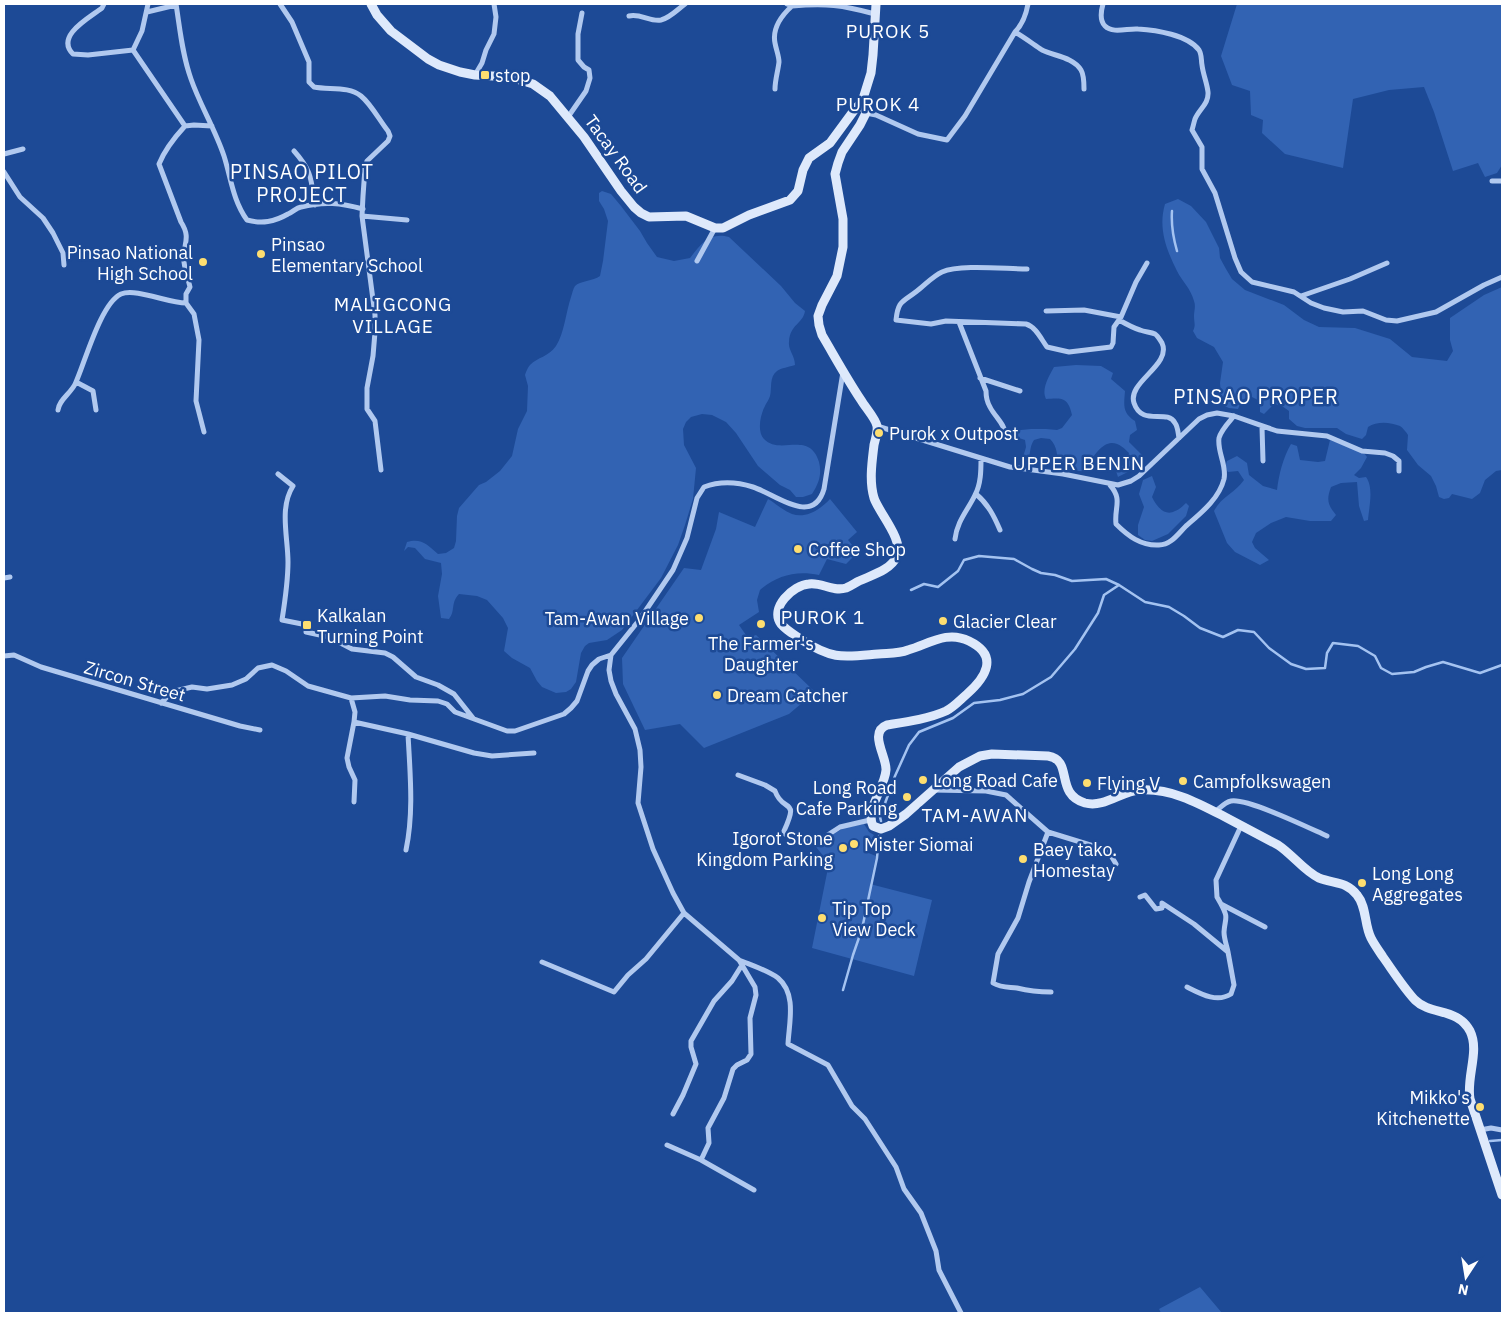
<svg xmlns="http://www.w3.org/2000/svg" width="1506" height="1317" viewBox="0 0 1506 1317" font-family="'IBM Plex Sans',sans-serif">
<rect width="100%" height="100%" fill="#1d4a96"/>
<path fill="#3263b3" d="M1237,4H1502V165L1497,173L1485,177L1478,163L1453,171L1434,112L1424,87L1389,90L1353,99L1343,168L1285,154L1262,133L1263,120L1251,115L1250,91L1232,85L1221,56Z
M602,191L611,194L621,206L640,231L647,243L657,257L674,261L690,258C701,244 709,232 729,237L781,286L795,303L805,311C803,324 790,324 789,342C788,350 795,356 795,365C789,367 781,368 777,371C769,377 772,388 770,396C769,400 766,403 765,406C760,415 757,432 764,439C780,456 809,430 819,462C822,474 819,483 812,494L803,497H796L790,490L780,485L758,466L736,433L726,422L712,415L702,414L691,417L686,422L683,429L684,445L696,468L693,499L685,525L678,545L661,578L622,630L607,640L589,643L585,646L581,653L576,682L571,689L566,692L556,693L542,687L537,681L530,668L512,658L504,651L508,628L503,618L487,600L477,596L459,594C450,604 456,610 449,619L441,618L438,596L442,574L441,563L425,559L415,548L408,547L404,551L407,542C422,538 427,545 438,554L446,553L454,548L456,541L457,516L459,508L479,485L486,482L500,471L512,456L518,429L527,411L528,386L525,375C526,372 528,367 530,365C538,357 548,357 556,346C564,334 566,312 571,297C572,294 573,289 575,286C580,281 593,281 600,276L603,261L608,221L604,209L599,201V193Z
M1178,199L1191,206L1206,222L1219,248L1220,258L1226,269L1232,279L1245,290L1284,305L1304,320L1319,327L1355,328L1390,339L1412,357L1447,361L1453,351L1450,340V318L1484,295L1502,287V470L1496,471L1485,480L1480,493L1472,499L1452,494L1449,498L1444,499L1439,497L1436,486L1431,476L1418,465L1407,450L1408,435C1406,432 1403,428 1400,426C1390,422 1377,421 1368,427L1366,435L1362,439L1346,434L1337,428H1305L1297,426L1289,419V411L1282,406L1274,404L1264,414L1260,412V401L1250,396L1242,400L1238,409L1229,408L1222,405L1220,383L1223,362L1214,347L1197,338L1193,331C1196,325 1194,323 1194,316C1194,311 1196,306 1194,301C1191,289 1182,281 1177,271C1166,249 1158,228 1165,204Z
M1076,365L1101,366L1113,373L1111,379L1125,391C1124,405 1122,413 1135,421L1137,430L1130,435L1129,442L1143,456C1141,468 1127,472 1118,477L1116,471L1126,463L1129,453C1125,449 1119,443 1112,443C1104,442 1091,457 1090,464C1090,466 1091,471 1091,472L1068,470L1058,466C1057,456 1058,447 1050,439L1041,438L1034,440C1029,447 1031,455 1027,463L1022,461L1026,447L1025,440L1019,438L1012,437L1011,431L1031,429H1046L1057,430L1062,428L1072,415C1068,397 1062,398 1046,399C1041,389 1049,376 1054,367Z
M1330,440L1364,453L1367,457L1361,468L1354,475L1359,478L1366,477C1374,488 1369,507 1368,520L1364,521L1359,506L1357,482L1341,483L1331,487C1326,500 1328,505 1336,515L1331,521H1310L1286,517L1271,523L1256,533L1252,542L1255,548L1269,560L1260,565L1235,552L1227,543L1214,511C1221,497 1236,492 1244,480L1238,471L1228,472L1225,467L1227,461L1237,456L1247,463L1249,475L1263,486L1277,490C1279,474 1283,458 1291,444L1297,446L1300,460L1318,462L1325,461Z
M1152,476L1156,487L1152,497C1156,506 1165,517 1175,511C1179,510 1183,506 1186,503L1189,506L1186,516L1168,534L1152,541L1145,540L1138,535V525L1144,507L1139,494L1143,480Z
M768,499C775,503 784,511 792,514C806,519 821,509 830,499L857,532L848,540L858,552L846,564L827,559L819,575C797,570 777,575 760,590L757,600L759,612L739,625L748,638L756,635L815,692L789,714L704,748L680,724L645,730L623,684L622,658L684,568L701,570L716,529L719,512L755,527Z
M864,824L869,832L874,835L866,852L876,856L870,884L932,900L914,976L812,948L829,863L812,842L833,834L844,828Z
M1200,1287L1222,1313H1161L1159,1309Z"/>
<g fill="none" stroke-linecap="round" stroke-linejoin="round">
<path stroke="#a4c3f1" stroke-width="2.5" d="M1172,211C1171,225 1173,237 1177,251
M911,590L924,584L938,587L958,571L964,560L979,556L1014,559L1032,569L1041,573L1055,575L1072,581L1106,579L1119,585L1145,602L1169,607L1184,616L1200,628L1223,637L1238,630L1254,632L1269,648L1291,664L1306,669L1325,668L1327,653L1333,643L1358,646L1375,656L1381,668L1392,674L1414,672L1426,667L1443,662L1480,673L1502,665
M881,821L880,817L895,776L909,745L919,732L953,718L974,703L1000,700L1023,694L1051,677L1075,649L1098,613L1104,595L1119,585
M843,990L853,955L862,929L877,858L879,836
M1490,1141L1502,1140"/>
<path stroke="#b1c9ef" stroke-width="5" d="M104,4L102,8C89,18 55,36 73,54L88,55L133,50L142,31L148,4
M176,4C180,29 182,54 191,79C200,105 215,129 224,156C231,178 233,201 247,220C262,224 274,222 288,214C293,212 296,208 301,207C324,201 341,203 363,209
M280,4L292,22L309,62V82L314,87C329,90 349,86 361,96C371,104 380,121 388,131L390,136L388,141L367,161L365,168L363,196L362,216L375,315V332L373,356L367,388V409L375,421L381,470
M787,4L792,6C826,3 842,5 875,14
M1103,4C1101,11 1099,20 1105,26C1113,34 1128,28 1138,29C1156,30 1188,35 1199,50C1202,55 1201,60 1202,65C1203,74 1207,83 1208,92C1209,104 1199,109 1195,119C1194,122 1193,127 1192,130L1202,147V169L1215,193L1235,258L1241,272L1252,282L1294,292L1311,303L1324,308L1343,312L1363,311L1386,320L1397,321L1436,312L1484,285L1502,277
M147,12L176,5
M629,16C640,13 650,22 661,20C670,18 678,9 685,4
M1015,32C1025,38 1033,44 1042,50C1054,56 1073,57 1081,70C1084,75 1084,83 1084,89
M133,50L185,126
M475,75L482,63L486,50L494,34L496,17L494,4
M775,89C775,80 778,71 779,62C779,56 776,49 775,43C772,28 781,16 792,6
M866,113L876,115L918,134L947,140L965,116L1015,32C1023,24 1026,15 1028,4
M568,117L586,91L590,78L589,70L584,67L578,60V34L582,13
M185,126C174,138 165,149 159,164L181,222C192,239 182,245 184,262C185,270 188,279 190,287L186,294V303
M185,126L194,125L212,126
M294,151C312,171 311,179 315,205
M4,154L23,149
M4,172L20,197L43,218L53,233L63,253L64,265
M1492,181H1502
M362,216L407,220
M697,261L715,228
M1027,269C1005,269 960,264 942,272C933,276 925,285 917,291C903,302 898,300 896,320L931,324L946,321L1026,324C1036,327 1041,339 1047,347L1069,352L1111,347L1113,343L1114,327L1121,317L1136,282L1147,263
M1301,296L1350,279L1387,263
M186,303L194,314L199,340L196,401L204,432
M1046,311L1084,310L1121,317
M1119,320C1126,324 1133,328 1140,330C1145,332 1151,332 1155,334C1158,336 1160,340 1162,343C1172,365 1127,382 1134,403C1142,427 1167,408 1175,423C1178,427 1178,433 1179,438
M959,322L986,391C986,396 987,402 990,407C995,417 1005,424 1006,436
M980,378L1020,391
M76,382L93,391L96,410
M58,410C59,399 72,393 76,382C85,362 101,303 121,294C136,288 168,303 186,303
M877,426L1010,467L1063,474L1118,485L1131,481L1139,476L1199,419L1207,415L1217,413L1234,416L1277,431L1327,436L1362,451L1385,453L1393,456L1399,461V471
M1262,427L1263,461
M278,474L293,486C279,508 288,537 288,562C288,582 285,601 282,620L307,625L306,632L329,637L352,649L385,653L393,657L416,677L438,685L454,694L473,718
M1110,485C1123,500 1114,507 1116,524C1128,536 1141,546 1159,545C1171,545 1178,534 1186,526C1201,513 1219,499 1224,479C1227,465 1217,452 1219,438C1221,430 1229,422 1234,416
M976,494C988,504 994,516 1000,530
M955,539C957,521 968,510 975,495C981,484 981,470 981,459
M4,578L10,577
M611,655L609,670L611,681L616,694L635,729L640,750L641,767L638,803L653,849L673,893L684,913L739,960L755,987L756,995L750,1018L751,1054L747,1060L737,1065L733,1069L724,1098L708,1128L709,1143L701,1160
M4,656L14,655L41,667L240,726L260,730
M351,698L355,712L354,722L408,734L474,753L492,756L534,753
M161,703L170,694L175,691L192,687L207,689L232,685L246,679L258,668L272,665L286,671L308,686L351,698L385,696L410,700L438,701L447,704L455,712L507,731H515L564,714L571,708L577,701L588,671L592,665L599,659L611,655L640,619L673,570L687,538L697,498L704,487C720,481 737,482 753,487C775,494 813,527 824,489L843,372
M738,775L765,785L775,791C783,814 800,796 784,831L785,834L796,839L807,840L823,838L840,827L870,820
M933,790L986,791L1006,795L1048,832L1029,882L1018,918L998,954L993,983C1001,988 1008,987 1017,988C1029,991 1039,992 1051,992
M354,802L355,780L349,767L347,758L354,722
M1215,812C1220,808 1225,802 1231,801C1248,798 1309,828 1327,836
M1241,826L1216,880L1217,897L1221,904L1265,927
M1048,832L1100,848L1110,854L1116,864
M406,850C414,812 410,773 408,734
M1140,897L1145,895L1156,909L1162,908V903L1194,924L1228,952C1227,946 1224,939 1224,932C1225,917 1229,919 1221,904
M739,960C751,965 767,970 778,978C797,994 789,1023 788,1044L828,1065L852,1106L865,1119L896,1167L904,1189L921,1213L936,1251L939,1270L961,1313
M542,962L614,992L628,975L646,959L684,913
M1187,987C1201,994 1217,1003 1231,994L1234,985L1228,952
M673,1114L683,1095L696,1064L691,1047V1041L714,1001L732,981L742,965
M1480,1130L1491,1128L1502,1130
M667,1145L701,1160L754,1190"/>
<path stroke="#dee9fb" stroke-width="9" d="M371,4L377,15L391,31L428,59L439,65L460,72L475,75L510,77L533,84L550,96L584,137L621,191L634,207L641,213L649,217L686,216L715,228H723L749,215L790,200L798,191L803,170L809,158L830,143L855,109L862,102L871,73L873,55L876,4
M862,102L866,113L860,125L842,152L838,163L835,174L843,219V247L837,276L822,305L818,316L819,325L822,335C835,357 847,379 861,400C865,407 876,419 877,426C878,432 875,440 874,445C872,462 869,481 874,498C879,513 904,540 897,556C891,570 872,575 859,581C855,583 851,586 846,588C833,592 821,582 809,584C793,585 769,608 781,624C787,631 795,635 802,640C833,660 843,657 878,654C888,653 898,654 908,650C929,644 947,630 969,641C1000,656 985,678 967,694C960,700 954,707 946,711C928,719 906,722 887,725C868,732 887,757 886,770C885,787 865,810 873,826L881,829L889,826L906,814L959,767L980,756L992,754L1048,756C1074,760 1054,794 1085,803C1105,808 1121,791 1140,790C1172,788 1200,804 1227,818C1244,827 1261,836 1278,845C1292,854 1305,872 1319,878C1334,884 1346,881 1357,895C1367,907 1364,924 1371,938C1374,944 1379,951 1383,957C1393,971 1403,987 1415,1000C1431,1016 1457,1007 1470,1031C1480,1051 1466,1077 1470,1099L1502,1195"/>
</g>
<g fill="#fede70" stroke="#1d4a96" stroke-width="2">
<rect x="480" y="70" width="10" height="10" rx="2.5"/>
<circle cx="261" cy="254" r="5"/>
<circle cx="203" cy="262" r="5"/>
<circle cx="879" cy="433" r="5"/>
<circle cx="798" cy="549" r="5"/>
<circle cx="699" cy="618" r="5"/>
<circle cx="943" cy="621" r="5"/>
<circle cx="761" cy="624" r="5"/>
<rect x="302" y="620" width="10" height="10" rx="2.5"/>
<circle cx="717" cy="695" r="5"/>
<circle cx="923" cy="780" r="5"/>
<circle cx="1183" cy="781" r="5"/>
<circle cx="1087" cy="783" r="5"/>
<circle cx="907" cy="797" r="5"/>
<circle cx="854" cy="844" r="5"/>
<circle cx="843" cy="848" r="5"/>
<circle cx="1023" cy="859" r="5"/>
<circle cx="1362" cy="883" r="5"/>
<circle cx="822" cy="918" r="5"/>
<circle cx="1480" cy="1107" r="5"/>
</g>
<g text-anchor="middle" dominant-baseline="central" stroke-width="5" stroke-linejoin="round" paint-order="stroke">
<g font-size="18" fill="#fff" stroke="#1d4a96" text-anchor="start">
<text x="495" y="75">stop</text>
<text x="271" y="244">Pinsao<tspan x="271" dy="21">Elementary School</tspan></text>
<text x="193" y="252" text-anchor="end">Pinsao National<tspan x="193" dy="21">High School</tspan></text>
<text x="889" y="433">Purok x Outpost</text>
<text x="808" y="549">Coffee Shop</text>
<text x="317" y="615">Kalkalan<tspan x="317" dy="21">Turning Point</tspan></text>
<text x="689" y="618" text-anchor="end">Tam-Awan Village</text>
<text x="953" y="621">Glacier Clear</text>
<text x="761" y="643" text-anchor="middle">The Farmer's<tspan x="761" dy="21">Daughter</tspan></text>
<text x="727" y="695">Dream Catcher</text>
<text x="933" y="780">Long Road Cafe</text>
<text x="1193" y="781">Campfolkswagen</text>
<text x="1097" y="783">Flying V</text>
<text x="897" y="787" text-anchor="end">Long Road<tspan x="897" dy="21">Cafe Parking</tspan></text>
<text x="833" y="838" text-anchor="end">Igorot Stone<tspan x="833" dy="21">Kingdom Parking</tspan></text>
<text x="864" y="844">Mister Siomai</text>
<text x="1033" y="849">Baey tako.<tspan x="1033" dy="21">Homestay</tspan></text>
<text x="1372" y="873">Long Long<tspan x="1372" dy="21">Aggregates</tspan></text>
<text x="832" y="908">Tip Top<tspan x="832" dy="21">View Deck</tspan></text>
<text x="1470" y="1097" text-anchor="end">Mikko's<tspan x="1470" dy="21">Kitchenette</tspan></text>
</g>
<g font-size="18" fill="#fff" stroke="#1d4a96">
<text transform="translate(616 154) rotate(54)">Tacay Road</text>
<text transform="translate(135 681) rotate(16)">Zircon Street</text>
</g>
<g font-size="19" letter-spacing="1" fill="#fff" stroke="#1d4a96">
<text x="888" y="31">PUROK 5</text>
<text x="878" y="104">PUROK 4</text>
<text x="393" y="304">MALIGCONG<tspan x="393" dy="22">VILLAGE</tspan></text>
<text x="1079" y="463">UPPER BENIN</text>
<text x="823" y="617">PUROK 1</text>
<text x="975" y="815">TAM-AWAN</text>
</g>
<g font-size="20" letter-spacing="1" fill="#fff" stroke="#1d4a96">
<text x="302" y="171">PINSAO PILOT<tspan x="302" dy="23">PROJECT</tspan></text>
<text x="1256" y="396">PINSAO PROPER</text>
</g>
</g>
<rect width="1506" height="1317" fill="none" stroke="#ffffff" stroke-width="10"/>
<g transform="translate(1466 1277) rotate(192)" stroke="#1d4a96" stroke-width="4" paint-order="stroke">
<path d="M0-4L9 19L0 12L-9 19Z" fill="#ffffff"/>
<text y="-8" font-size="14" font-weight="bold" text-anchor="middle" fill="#ffffff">N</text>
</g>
</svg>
